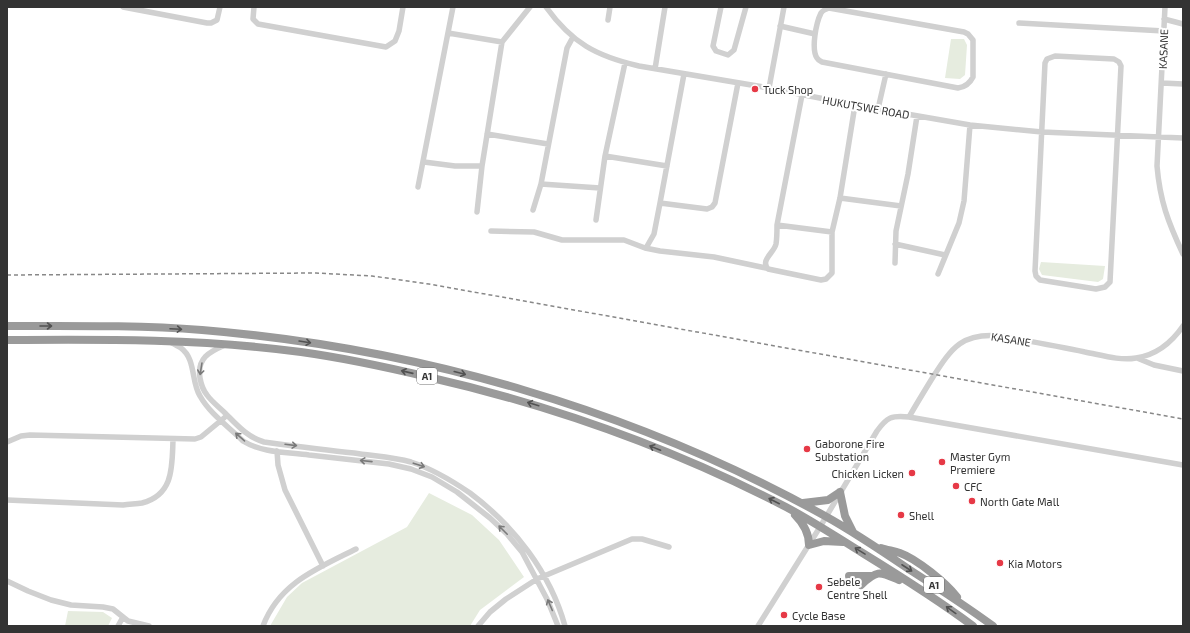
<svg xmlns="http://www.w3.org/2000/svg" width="1190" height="633" viewBox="0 0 1190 633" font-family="'Exo 2',sans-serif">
<rect width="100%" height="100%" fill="#fff"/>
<path fill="#e6ecdf" d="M951,39H964L967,45L965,75L960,79L945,78Z
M1041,262L1105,266L1103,279L1098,282L1042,275L1039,269Z
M429,493L472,515L499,540L524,577L480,610L470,626H270L287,597L302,583L407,527Z
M68,611L103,612L112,618L108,626H65Z"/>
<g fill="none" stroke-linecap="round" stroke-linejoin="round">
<path stroke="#d0d0d0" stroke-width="5.5" d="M123,7L207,23H211L217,20L220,7
M254,7L253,19L258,24L386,47L395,41L399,31L403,7
M546,7C572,43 596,56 639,66L769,88L855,105L970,125L1042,132L1183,138
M721,7L713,46L716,51L728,55L734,50L746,7
M1165,7L1157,166C1160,201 1168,222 1183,254
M829,8L964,32L968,34L973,40V77C970,83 966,87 958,88L822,62C820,61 818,60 817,58C811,49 816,23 821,13C823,10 826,9 829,8Z
M1164,19L1183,24
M608,20L610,7
M1019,23L1164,31
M780,26L815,34
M448,33L502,42
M1055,56L1114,59L1119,62L1121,66L1110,282L1105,287L1096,289L1040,280L1036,276L1035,271L1045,63L1047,59Z
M655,69L665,7
M684,74L660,203L707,209L712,207L715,203L738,83
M1162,83L1183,84
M769,88L784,7
M802,95L777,225L832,232L840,198L855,105
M878,109L886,74
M487,134L548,144
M605,156L667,166
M424,162L455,166H482
M541,184L600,188
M418,187L453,7
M840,198L901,206
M533,210L541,184L567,48L573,37
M477,212L482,166L502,42L530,7
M596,220L605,156L625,63
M777,225C777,231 777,238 776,244C774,253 760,260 768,269L821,280L826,279L832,273V232
M491,231L534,232L562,240H624L645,248L660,251L714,257L766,268
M895,244L945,255
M646,248L654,234L660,203
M895,263L896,231L908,174L917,116
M938,274L959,223L964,201L970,125
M170,342C174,344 178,346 181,348C196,359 191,382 200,396C210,414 229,427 243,441C262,453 288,452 309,455C336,458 363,461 389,464L411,469L432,477L457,492L490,518L507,534L522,552L547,599L558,626
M225,345C209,352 197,358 200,378C201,384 203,390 207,395C212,402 219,407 225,413C237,425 247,437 264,442C294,446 324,450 354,453C373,456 393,457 411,462C433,469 451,480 470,493C514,526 550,572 565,626
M1137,358L1154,365L1183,371
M909,417L1183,465
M7,442L21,436L30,435L195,439L201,437L224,418
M277,451L278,465L285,490L323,566
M7,500L123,505C129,504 136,504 142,503C174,495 172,466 173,440
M7,581L28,591L51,600L71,605L103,607L113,609L128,621L149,626
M118,626L123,617
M263,626C279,583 318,568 356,549
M478,626L490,612L506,599L537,579L632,539H642L669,547
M758,626L820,527L877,431C887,417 892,415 909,417C917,403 925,390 933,377C952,347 963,332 1001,336C1029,341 1057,346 1085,352C1101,355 1120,361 1136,358C1156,355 1172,342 1183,326"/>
<path stroke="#9a9a9a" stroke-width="8" d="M7,326C72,326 137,325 202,330C420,348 634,410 825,516C854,532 882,551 910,570C938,588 966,606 993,626
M7,340C105,339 204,339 301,352C344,358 386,367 428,377C551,405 674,449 786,507C812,521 837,537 861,552C900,576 937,599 973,626
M840,492L845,516L853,532
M803,503L828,500L840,492
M795,515C803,523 809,533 809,545L824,541L843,542
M881,548C887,550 894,551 900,553C917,559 946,583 957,597
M849,576H871
M861,585C878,569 880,572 899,580"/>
<path stroke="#888" stroke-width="1.5" stroke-dasharray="4 3" stroke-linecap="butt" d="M7,275L316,273L372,276L429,284L1183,419"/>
</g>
<defs><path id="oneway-shaft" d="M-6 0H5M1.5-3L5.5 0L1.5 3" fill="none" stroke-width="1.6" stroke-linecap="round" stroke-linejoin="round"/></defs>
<g stroke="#525252">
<use href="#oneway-shaft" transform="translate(46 326)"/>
<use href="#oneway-shaft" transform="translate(176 329) rotate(3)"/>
<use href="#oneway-shaft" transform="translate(305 342) rotate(9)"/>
<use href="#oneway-shaft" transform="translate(407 372) rotate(-167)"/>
<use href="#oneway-shaft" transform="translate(460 373) rotate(15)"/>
<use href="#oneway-shaft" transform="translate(533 404) rotate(-163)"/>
<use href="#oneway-shaft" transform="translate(655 448) rotate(-158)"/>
<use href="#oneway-shaft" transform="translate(774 501) rotate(-153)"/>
<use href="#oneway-shaft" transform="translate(860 551) rotate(-148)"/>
<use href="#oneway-shaft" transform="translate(907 568) rotate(33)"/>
<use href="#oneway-shaft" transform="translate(951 610) rotate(-144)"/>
</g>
<g stroke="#7a7a7a">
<use href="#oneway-shaft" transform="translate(201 369) rotate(99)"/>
<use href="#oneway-shaft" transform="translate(240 437) rotate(-139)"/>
<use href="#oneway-shaft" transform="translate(291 445) rotate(7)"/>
<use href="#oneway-shaft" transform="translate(366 461) rotate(-174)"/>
<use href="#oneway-shaft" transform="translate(419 465) rotate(18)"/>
<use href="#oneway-shaft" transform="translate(503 530) rotate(-135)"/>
<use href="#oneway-shaft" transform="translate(550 605) rotate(-113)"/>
</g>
<g fill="#e63946" stroke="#fff" stroke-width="1.5">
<circle cx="755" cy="89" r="4"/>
<circle cx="807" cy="449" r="4"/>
<circle cx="942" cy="462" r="4"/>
<circle cx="912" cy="473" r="4"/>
<circle cx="956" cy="486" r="4"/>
<circle cx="972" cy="501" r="4"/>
<circle cx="901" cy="515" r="4"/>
<circle cx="1000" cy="563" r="4"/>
<circle cx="819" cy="587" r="4"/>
<circle cx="784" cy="615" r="4"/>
</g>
<g text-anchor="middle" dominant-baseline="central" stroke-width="4" stroke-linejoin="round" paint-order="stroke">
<g fill="#fff" stroke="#707070" stroke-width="1">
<rect x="417" y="368" width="20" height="16" rx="3"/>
<rect x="924" y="577" width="20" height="16" rx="3"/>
</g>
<g font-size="10" font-weight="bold" fill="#333">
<text x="427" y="376">A1</text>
<text x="934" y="585">A1</text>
</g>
<g font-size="11" fill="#333" stroke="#fff">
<text transform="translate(1163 49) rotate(-88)">KASANE</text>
<text transform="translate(866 107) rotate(10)">HUKUTSWE ROAD</text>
<text transform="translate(1011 339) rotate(9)">KASANE</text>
</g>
<g font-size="11" fill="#333" stroke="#fff" text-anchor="start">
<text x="763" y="89">Tuck Shop</text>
<text x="815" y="443">Gaborone Fire<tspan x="815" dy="13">Substation</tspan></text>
<text x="950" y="456">Master Gym<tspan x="950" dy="13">Premiere</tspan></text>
<text x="904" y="473" text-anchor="end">Chicken Licken</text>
<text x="964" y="486">CFC</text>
<text x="980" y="501">North Gate Mall</text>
<text x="909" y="515">Shell</text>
<text x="1008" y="563">Kia Motors</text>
<text x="827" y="581">Sebele<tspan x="827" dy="13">Centre Shell</tspan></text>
<text x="792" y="615">Cycle Base</text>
</g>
</g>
<rect width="1190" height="633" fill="none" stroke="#333333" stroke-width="16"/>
</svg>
